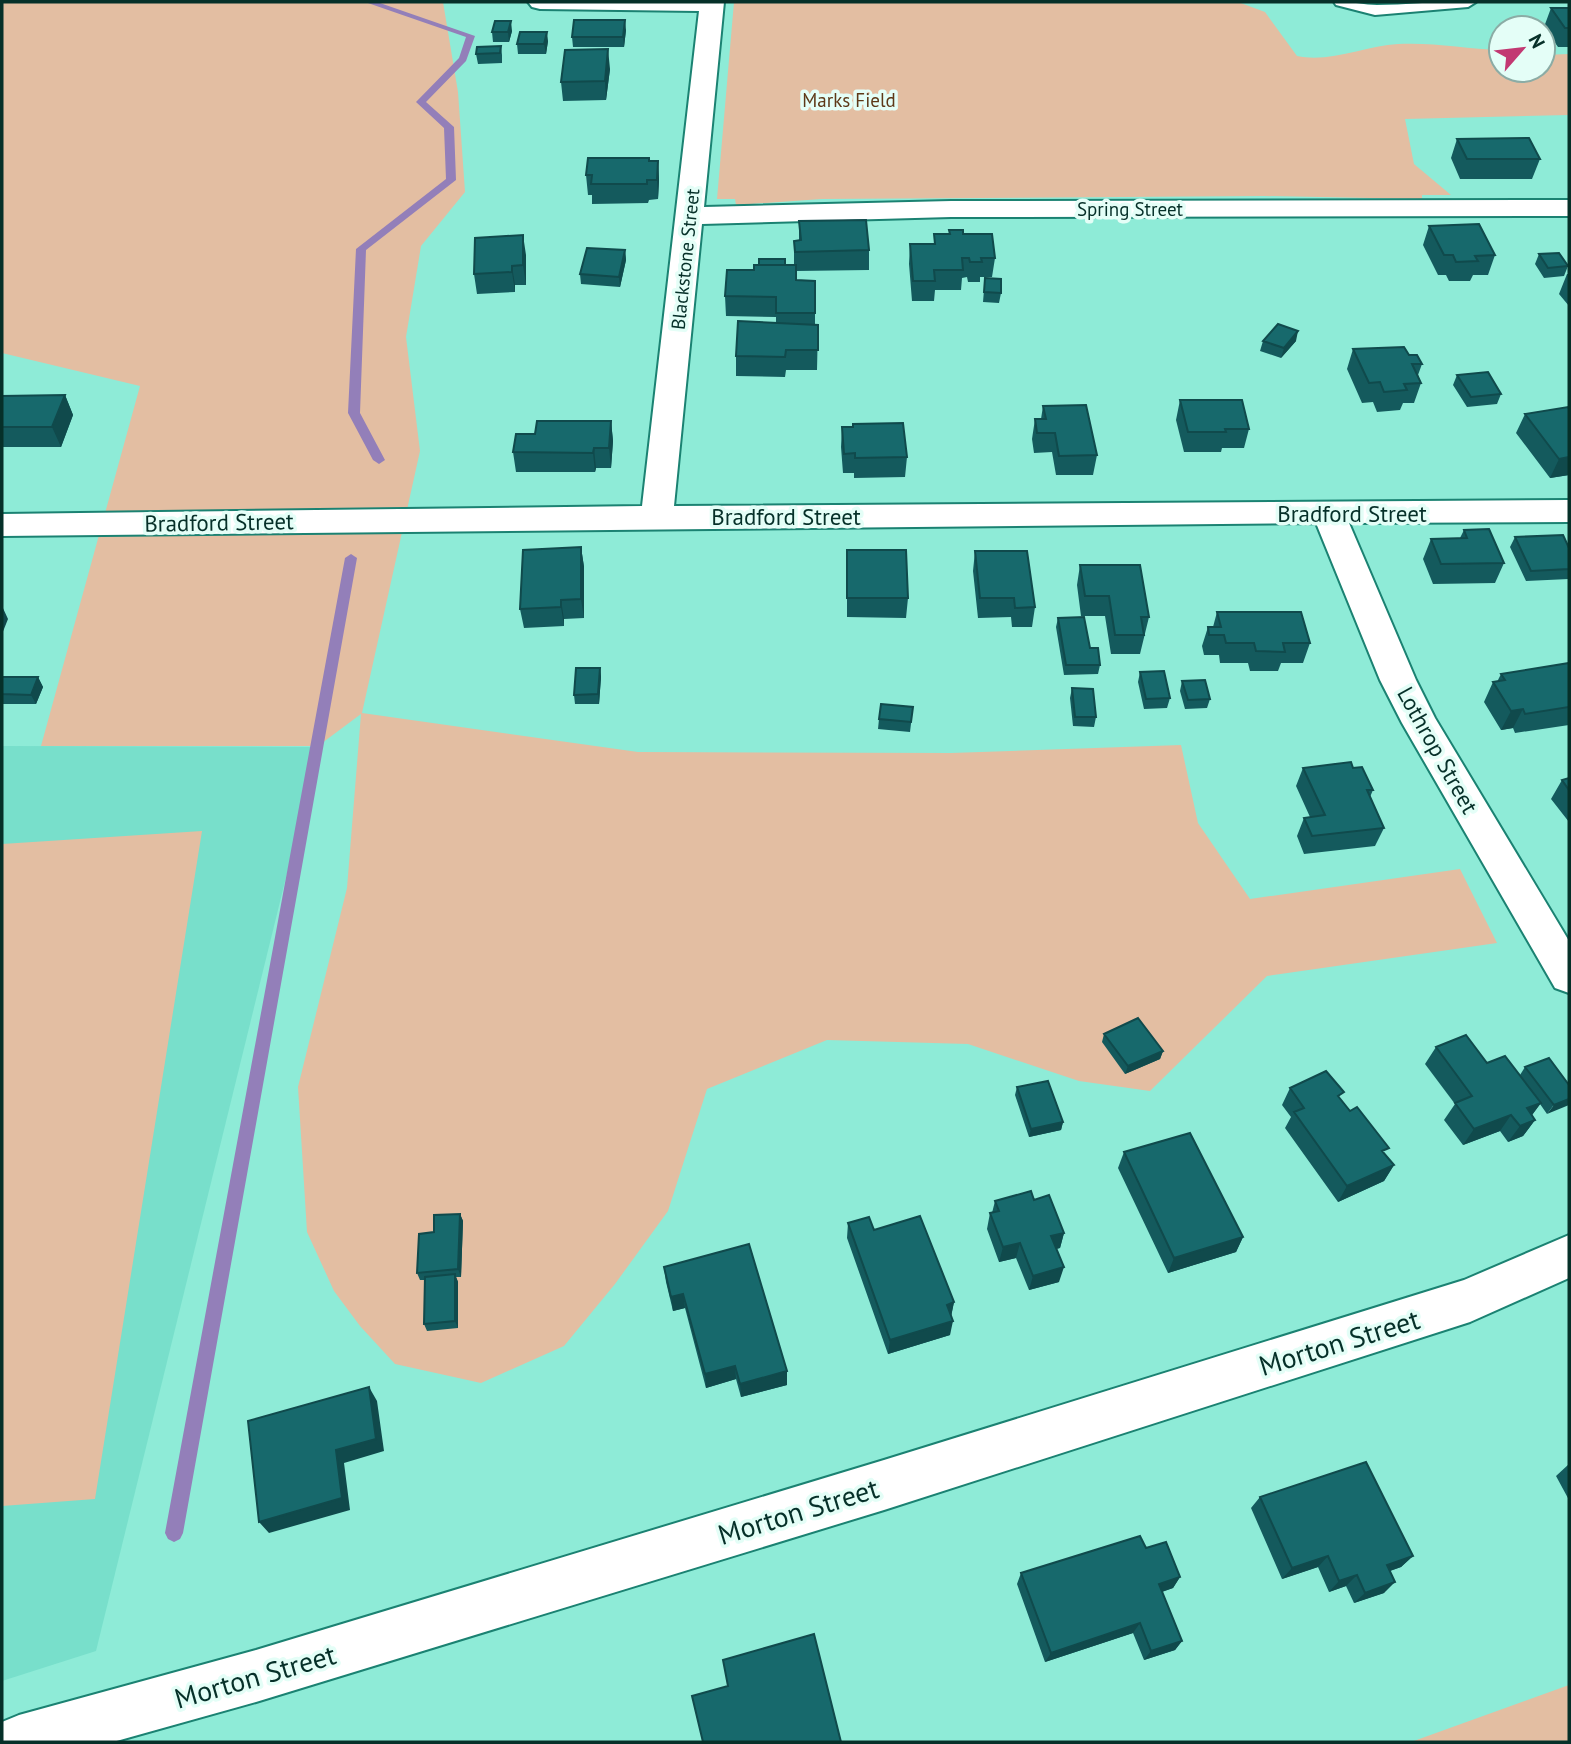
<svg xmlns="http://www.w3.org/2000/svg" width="1571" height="1744" viewBox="0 0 1571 1744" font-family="'PT Sans',sans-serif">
<rect width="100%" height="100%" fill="#8eebd7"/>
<path fill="#78dfcb" d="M2,746L318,747L96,1651L2,1681Z"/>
<path fill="#e3bea2" d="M2,2H443L458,92L465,192L421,246L406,337L420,451L362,713L638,752L951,753L1181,745L1198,823L1250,899L1460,869L1497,943L1267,976L1150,1091L1079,1081L968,1044L827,1040L707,1089L668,1211L615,1284L564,1346L481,1383L395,1364L360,1326L334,1291L307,1232L298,1087L347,888L361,714L318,746H41L140,386L2,353Z
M734,2H1238L1265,12L1297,56C1330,63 1365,46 1398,44C1432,42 1467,49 1501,50V70H1543V55L1569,54V115L1405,119L1414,164L1451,195H1422V199L1264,196L822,199L736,205L735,199H717Z
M202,831L95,1499L2,1506V844Z
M1569,1685V1742H1411Z"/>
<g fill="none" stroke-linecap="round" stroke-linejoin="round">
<path fill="#937fb9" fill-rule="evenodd" d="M365,2H377L475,36L466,61L426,102L454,127L456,180L366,250L360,413L385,460L379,464L373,460L348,413L356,249L446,179L444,128L416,102L459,58L466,37Z
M351,554L357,558L183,1533L180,1539L174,1542L168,1539L165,1533L345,558Z"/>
<g stroke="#1b8272" stroke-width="4">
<path id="lane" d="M1334,2C1349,1 1363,5 1377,5C1410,5 1443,0 1476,2L1468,7L1375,15L1336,5Z"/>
</g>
<g stroke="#1b8272" stroke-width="4">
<path id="street" d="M528,2H724L704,207L951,201L1569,200V216L951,217L702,224L674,506L1569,500V522L1349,523L1416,680L1435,718L1569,941V993L1555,988L1402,723L1380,680L1316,523L2,536V514L642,506L699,11L540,9L532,7Z"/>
</g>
<g stroke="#1b8272" stroke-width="4">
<path id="secondary" d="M1569,1235V1278L1470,1322L884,1510L256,1702L113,1742H2V1722L19,1715L256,1650L884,1460L1464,1280Z"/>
</g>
<use href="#lane" fill="#fff" fill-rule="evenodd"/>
<use href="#street" fill="#fff" fill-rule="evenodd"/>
<use href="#secondary" fill="#fff" fill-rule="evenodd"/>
</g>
<path fill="#145a5d" d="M1551,8H1569V47H1558L1544,27Z
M626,30L624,47H573L572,37Z
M512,31L509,42H493L492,32Z
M548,41L546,54H518L517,44Z
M501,46L502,55V63L478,64L476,54Z
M610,69L606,100L563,101L561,82Z
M1457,139L1540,159L1532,179H1460L1451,158Z
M650,161H658L659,180L658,199L649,200L648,203L592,204V195H588L586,175Z
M799,221L869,250V270L796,271V280L815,281V325H818L817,370H786L785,377L736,376V356L776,323V317L726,316L725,296L754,270L785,265H794V241L799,240Z
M1429,226L1495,255L1488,275H1473L1470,281H1449L1446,275H1438L1423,245Z
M949,230L963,234L995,258L992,277H980V282H968L967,277L962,278L961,290H935L934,301H912L909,264L910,244H934V234H949Z
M625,250L626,260L620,287L581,284L580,274Z
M1539,254L1568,266L1564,276L1544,278L1535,264Z
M526,255V285H515V292L477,294L474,274Z
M1567,274H1569V306L1559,294Z
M985,278L1001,293L999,303L983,302Z
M1263,341H1296L1281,358L1260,351Z
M1353,349L1409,355L1422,364L1418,375L1421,383L1414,403H1403L1400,410L1377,412L1373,402L1362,403L1347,369Z
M1457,375L1501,394L1497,404L1467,407L1453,385Z
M65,395L73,415L61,447H2V396Z
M1180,400L1249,429L1244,448H1222L1221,452H1184L1176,420Z
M1043,406L1097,455L1093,475H1056L1052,452L1034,453L1032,439L1035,419H1041Z
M1568,407L1569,475L1550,478L1516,433L1525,414Z
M611,421L613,441L611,468H596L595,472H516L513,452L535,434Z
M842,427L907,457L905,477L854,478V473H843L841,447Z
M1464,530L1504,563L1495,583L1433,584L1423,559L1431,539L1460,538Z
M1515,537L1569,548V579L1526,581L1510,547Z
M581,547L584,567V618L564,619V626L524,628L520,609Z
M847,550L908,598L906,618L847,617Z
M975,551L1035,607L1032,627H1012L1011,617L978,618L973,571Z
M1080,565L1149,617L1140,654H1111L1105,616H1081L1077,585Z
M1217,612L1310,643L1303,663H1281L1278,671H1250L1248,663H1220L1219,655H1204L1202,646L1208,627H1213Z
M1058,618L1090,648L1100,665L1098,674L1064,675L1056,627Z
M1569,663V725L1515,733L1513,728L1501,730L1484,702L1493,682H1497L1501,674Z
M600,668L601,677L599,704H575L574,695Z
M1140,672L1170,698L1167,708L1144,709L1138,682Z
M2,677H38L43,687L36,704H2Z
M1182,681L1210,699L1207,708L1185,709L1180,691Z
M1072,688L1096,717L1094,727L1073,726L1070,698Z
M913,707L910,732L878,729L879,719Z
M1303,768H1353L1373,790L1370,797L1384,828L1375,846L1304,854L1297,836L1304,818L1310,817L1296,786Z
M1569,778V822L1551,799L1562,780Z
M1104,1034L1163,1051L1160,1059L1125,1074L1102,1042Z
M1436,1047L1520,1075L1525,1067L1569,1085L1547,1114L1540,1104L1532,1115L1535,1120L1523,1136L1508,1142L1500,1131L1463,1145L1444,1120L1455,1104L1425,1064Z
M1017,1087L1063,1122L1061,1130L1029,1137L1015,1095Z
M1290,1088L1340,1099L1394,1165L1384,1181L1338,1202L1285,1128L1291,1117L1282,1105Z
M1124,1152L1243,1237L1236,1252L1168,1273L1118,1168Z
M1034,1200L1064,1233L1060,1248L1056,1249L1059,1282L1029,1290L1016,1258L999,1262L987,1229L990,1213H992L995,1201Z
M460,1214L463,1221L461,1277H456L458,1282V1328L427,1331L424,1324L425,1280H420L417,1273L434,1232Z
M848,1223L874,1230L954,1302L951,1316L950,1335L888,1354L847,1238Z
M664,1267L787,1385L741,1397L736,1379L706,1388L685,1308L673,1311L666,1282Z
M1569,1464V1500L1556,1476Z
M1260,1497L1413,1556L1401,1567L1390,1571L1384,1593L1354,1603L1346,1586L1329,1592L1318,1567L1282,1579L1251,1508Z
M1146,1548L1180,1577L1173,1588L1162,1592L1182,1641L1175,1650L1144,1660L1133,1633L1045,1662L1017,1584L1021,1573Z"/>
<path fill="#104a4c" d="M625,20L626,30L624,47L623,37Z
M511,21L512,31L509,42L508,32Z
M547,32L548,41L546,54L544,44Z
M608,49L610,69L606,100L605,81Z
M658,161L659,180L658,199L657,180Z
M523,235L526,255V285L523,265Z
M625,250L626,260L620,287L619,277Z
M512,266L515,285V292L512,272Z
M1298,331L1296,341L1281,358L1284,348Z
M65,395L73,415L61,447L52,427Z
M611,421L613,441L611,468L609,448Z
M594,448L596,468L595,472L593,453Z
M1569,457V475L1550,478L1559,459Z
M581,547L584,567V618L581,599Z
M561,600L564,619V626L561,607Z
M2,606L8,619L2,634Z
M600,668L601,677L599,704L598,694Z
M38,677L43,687L36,704L31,695Z
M1523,709L1513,728L1501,730L1511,711Z
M1163,1051L1160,1059L1125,1074L1128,1066Z
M1569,1099V1105L1547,1114L1554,1105Z
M1541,1103L1529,1119L1527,1108Z
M1511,1115L1500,1131L1463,1145L1474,1129Z
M1535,1120L1523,1136L1508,1142L1520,1126Z
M1063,1122L1061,1130L1029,1137L1031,1129Z
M1394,1165L1384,1181L1338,1202L1347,1186Z
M460,1214L463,1221L461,1277L458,1269Z
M1064,1233L1060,1248L1046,1251L1051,1236Z
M1243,1237L1236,1252L1168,1273L1174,1258Z
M1020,1243L1016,1258L999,1262L1003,1247Z
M1064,1267L1059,1282L1029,1290L1033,1276Z
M455,1274L458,1282V1328L455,1321Z
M683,1294L685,1308L673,1311L671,1297Z
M954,1302L951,1317L947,1305Z
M953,1321L950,1335L888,1354L890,1340Z
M735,1366L736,1379L706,1388L705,1374Z
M787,1371V1385L741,1397L740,1384Z
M369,1387L377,1401L384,1451L344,1463L350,1510L269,1533L259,1522L336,1450Z
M1328,1556L1318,1567L1282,1579L1292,1568Z
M1413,1556L1401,1567L1375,1576L1387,1565Z
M1357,1575L1346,1586L1329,1592L1339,1581Z
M1180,1577L1173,1588L1152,1595L1159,1584Z
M1395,1582L1384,1593L1354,1603L1365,1593Z
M1140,1623L1133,1633L1045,1662L1051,1653Z
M1182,1641L1175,1650L1144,1660L1151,1651Z"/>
<path fill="#17696c" stroke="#104a4c" stroke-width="2" d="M1551,8H1569V28H1565Z
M574,20H625L623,37H572Z
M495,21H511L508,32H492Z
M520,32H547L544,44H517Z
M501,46L500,53L476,54L477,47Z
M608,49L605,81L561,82L565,50Z
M1529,138L1540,159H1467L1457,139Z
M588,158H649V161H658L657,180H647V184H591L592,175H586Z
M866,220L869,250L795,252L794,241L801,240L799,221Z
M1479,224L1495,255L1475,256L1478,261L1456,262L1453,255H1444L1429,226Z
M949,230H963V234H992L995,258H981L982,262H970L969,258H962L963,270H934L935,281H913L910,244H935L934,234H950Z
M523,235V265L512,266V272L474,274L475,238Z
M587,248L625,250L619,277L580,274Z
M1559,253L1568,266L1548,268L1539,254Z
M759,259H785V265H759Z
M754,265H796V280L815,281V313H776V297L725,296L727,270H754Z
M985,278L1001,279V293L984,292Z
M738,321L818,325V350H786L785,357L736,356Z
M1278,324L1298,331L1284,348L1263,341Z
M1404,347L1409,355H1417L1422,364H1412L1421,383L1404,384L1407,390L1384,392L1380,382L1369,383L1353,349Z
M1488,372L1501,394L1471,397L1457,375Z
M65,395L52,427H2V396Z
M1180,400H1242L1249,429H1225L1226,432H1188Z
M1086,405L1097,455L1059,456L1055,433H1037L1035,419H1046L1043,406Z
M1568,407L1569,409V457L1559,459L1525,414Z
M537,421H611L609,448H594L593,453L513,452L516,434H535Z
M903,423L907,457L855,458V453L844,454L842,427H853V424Z
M1489,529L1504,563L1441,564L1431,539L1467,538L1464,530Z
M1563,535L1569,548V569L1531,571L1515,537Z
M581,547V599L561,600V607L520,609L523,550Z
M847,550H906L908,598H847Z
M975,551H1027L1035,607L1015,608L1014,598H980Z
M1080,565H1140L1149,617H1141L1144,635H1115L1109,596H1085Z
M1217,612H1301L1310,643H1283L1285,652L1256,651L1254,643H1226L1224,635H1209L1208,627H1221Z
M1084,617L1090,648H1098L1100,665H1066L1058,618Z
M1569,663V707L1525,714L1523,709L1511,711L1493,682L1505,680L1501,674Z
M576,668H600L598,694L574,695Z
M1164,671L1170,698L1146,699L1140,672Z
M2,677H38L31,695L2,694Z
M1205,680L1210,699L1188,700L1182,681Z
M1072,688L1093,689L1096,717H1075Z
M881,704L913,707L911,722L879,719Z
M1351,762L1353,768L1362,767L1373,790H1367L1384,828L1312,836L1304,818L1325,815L1303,768Z
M1569,778V790L1562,780Z
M1138,1018L1163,1051L1128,1066L1104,1034Z
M1466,1035L1487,1063L1505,1056L1541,1103L1527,1108L1535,1120L1520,1126L1511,1115L1474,1129L1455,1103L1472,1096L1436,1047Z
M1549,1058L1569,1085V1099L1554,1105L1525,1067Z
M1326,1071L1344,1092L1338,1096L1350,1111L1357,1107L1389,1148L1382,1151L1394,1165L1347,1186L1294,1112L1304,1108L1290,1088Z
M1048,1081L1063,1122L1031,1129L1017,1087Z
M1190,1133L1243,1237L1174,1258L1124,1152Z
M1031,1191L1034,1200L1049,1195L1064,1233L1051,1236L1064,1267L1033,1276L1020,1243L1003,1247L990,1213L999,1211L995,1201Z
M460,1214L458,1269L417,1273L419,1234L434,1232V1215Z
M920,1216L954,1302L947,1305L953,1321L890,1340L848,1223L869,1217L874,1230Z
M749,1244L787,1371L740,1384L735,1366L705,1374L683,1294L671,1297L664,1267Z
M455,1274V1321L424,1324L425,1277Z
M369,1387L376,1439L336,1450L342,1498L259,1522L248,1421Z
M1366,1462L1413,1556L1387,1565L1395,1582L1365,1593L1357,1575L1339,1581L1328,1556L1292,1568L1260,1497Z
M1140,1536L1146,1548L1166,1542L1180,1577L1159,1584L1182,1641L1151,1651L1140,1623L1051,1653L1021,1573Z
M814,1634L841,1742H703L692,1696L728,1686L723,1660Z"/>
<g text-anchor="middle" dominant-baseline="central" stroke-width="7" stroke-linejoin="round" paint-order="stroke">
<g font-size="19" fill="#5e3817" stroke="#e4fef7">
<text x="849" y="100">Marks Field</text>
</g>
<g font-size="19" fill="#063029" stroke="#e4fef7">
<text x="1130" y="209">Spring Street</text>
<text transform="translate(685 259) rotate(-84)">Blackstone Street</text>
</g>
<g font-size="23" fill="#063029" stroke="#e4fef7">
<text x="1352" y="513">Bradford Street</text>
<text x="786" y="516">Bradford Street</text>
<text transform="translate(219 522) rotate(-1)">Bradford Street</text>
<text transform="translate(1438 750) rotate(61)">Lothrop Street</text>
</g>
<g font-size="28" fill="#063029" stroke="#e4fef7">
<text transform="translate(1339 1342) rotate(-17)">Morton Street</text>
<text transform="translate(798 1511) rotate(-17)">Morton Street</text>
<text transform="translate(255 1676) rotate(-16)">Morton Street</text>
</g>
</g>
<rect width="1571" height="1744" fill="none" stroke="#063029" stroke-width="7"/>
<g transform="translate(1522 49) rotate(62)"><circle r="33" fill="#e4fef7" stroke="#8baca5" stroke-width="2"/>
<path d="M0-5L12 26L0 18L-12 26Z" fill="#c23872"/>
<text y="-10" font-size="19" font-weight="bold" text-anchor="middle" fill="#063029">N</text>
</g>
</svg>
